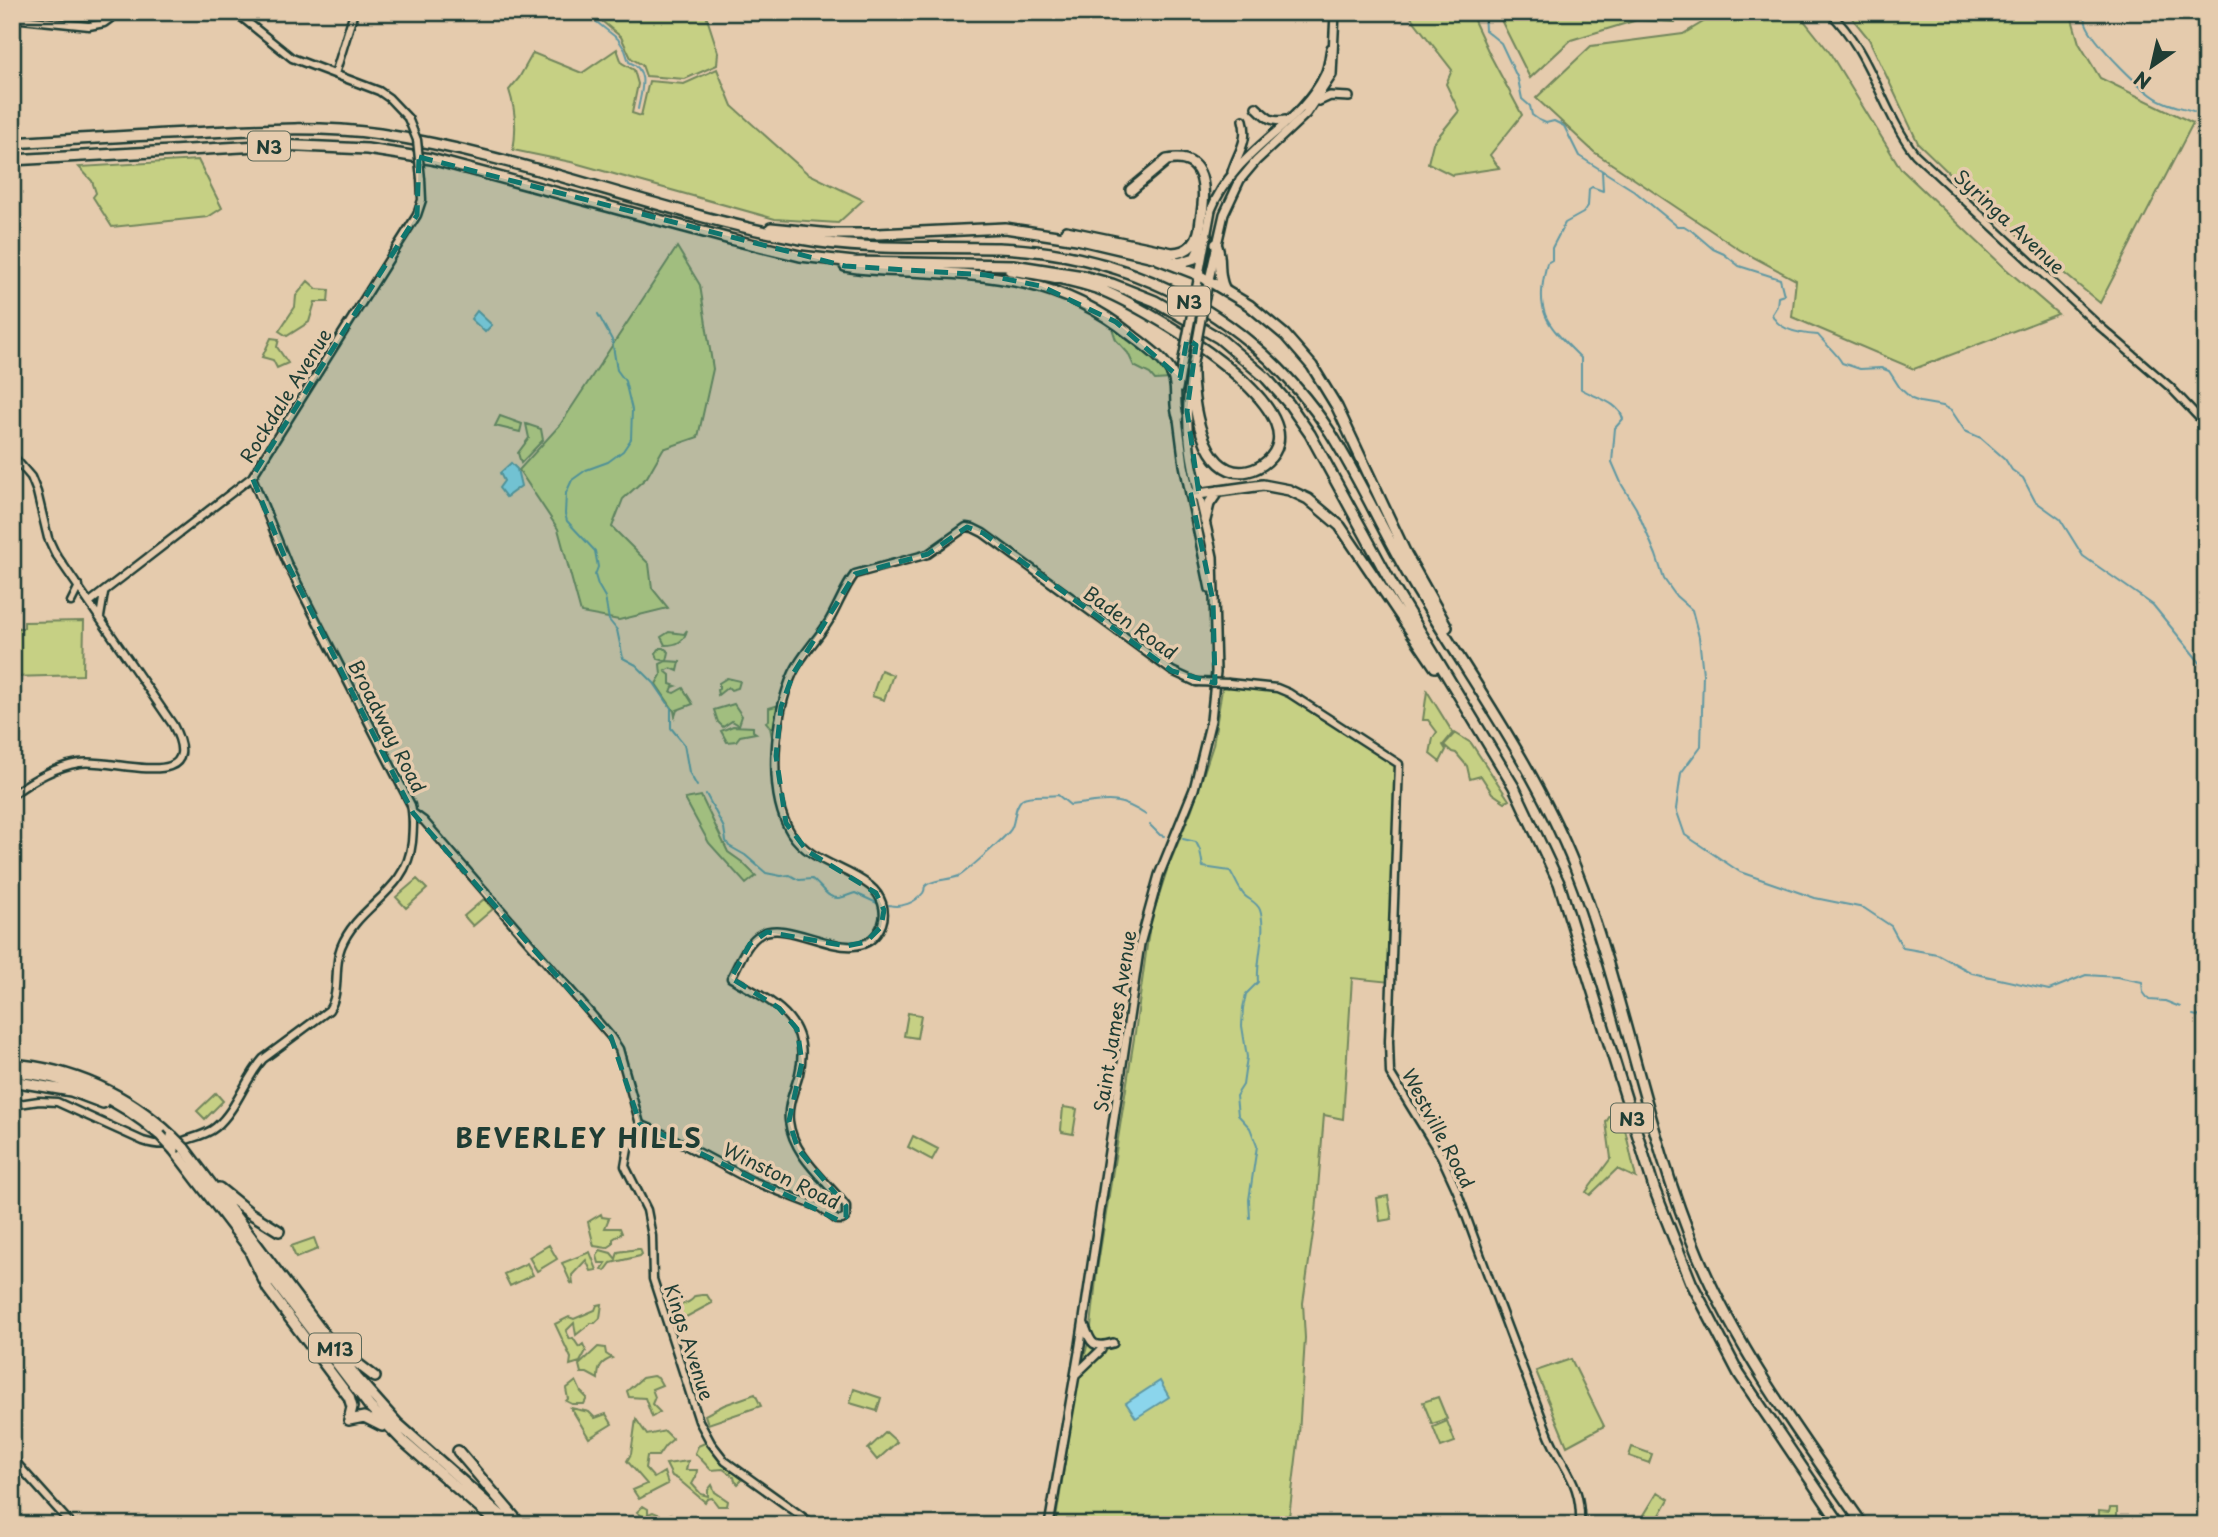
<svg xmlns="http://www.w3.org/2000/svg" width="2218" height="1537" viewBox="0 0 2218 1537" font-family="'Playpen Sans',sans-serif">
<rect width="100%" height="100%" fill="#e5cbad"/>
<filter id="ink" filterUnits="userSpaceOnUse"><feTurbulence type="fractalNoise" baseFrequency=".0143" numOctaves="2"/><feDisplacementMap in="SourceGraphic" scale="14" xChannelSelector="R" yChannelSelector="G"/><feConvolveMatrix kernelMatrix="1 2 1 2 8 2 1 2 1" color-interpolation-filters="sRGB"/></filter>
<g filter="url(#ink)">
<path fill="#c6d084" stroke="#72865c" stroke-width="2" d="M591,12H705L718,52L717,65L685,79L646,76L642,65L631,58L621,37Z
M1407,12H1470L1490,55L1522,115L1490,155L1499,168L1452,175L1428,163L1433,143L1459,111L1446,84L1452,70Z
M1497,12H1693L1675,22L1637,20L1571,40L1530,78Z
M1720,12L1798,13L1830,53L1901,169L2006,269L2058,314L1914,369L1792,317L1796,280L1740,250L1594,152L1536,98L1591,46L1683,34Z
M1847,12H2070L2079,43L2100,78L2193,123L2100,303L1984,207L1918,143L1869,39Z
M617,49L622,63L634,70L638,84L632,113L641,116L649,81L684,84L717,69L732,106L807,173L863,200L838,223L775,219L571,162L513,150C517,129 516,111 509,90L519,78L533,53L582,73Z
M198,160L222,208L208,217L112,227L93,197L96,193L92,181L79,167Z
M677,247L700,285L713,369L698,437L663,449L647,477L623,499L612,527L649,564L652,588L668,608L619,620L581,613L558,529L519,470L560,425Z
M308,281L317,289L329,290L328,302H315L309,322L287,336L279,331L295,307L296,296Z
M1111,325L1162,366L1170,379L1155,380L1150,374L1134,366L1128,353L1116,340Z
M271,338L279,339L277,347L288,363L277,368L273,360L262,357Z
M500,416L522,424L520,432L495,426Z
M526,424L541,429L543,440L521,463L518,453L529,438Z
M84,621L83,675L12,677V628H24V622Z
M687,630C684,642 677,645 665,645L661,637L669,632L684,634Z
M664,648L669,652L667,661L680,662L678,671L671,668L665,671L670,675V684L676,686L673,687L671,692L674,693L683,688L693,704L677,710L675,716L674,711L656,684L661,675L660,664L666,661L658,659L656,653L660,648Z
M881,670L893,675L884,700L872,696Z
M727,678L740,681L738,688L731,690L728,687L718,695L717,690L719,689V683Z
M1223,683L1277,689L1398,765L1390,982L1352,978L1343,1119L1324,1115L1316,1213L1303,1303L1305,1338L1299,1435L1288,1525H1055L1078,1379L1090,1336L1097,1270L1136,1026L1150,923L1168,867L1192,809L1213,745Z
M1427,691L1453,733L1443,745L1446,750L1440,762L1430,754L1433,738L1437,732L1428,720H1423Z
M734,704L742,716L739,725L732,721L723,727L718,722L714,710Z
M779,705L774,747L770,727L766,722L769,720V708Z
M733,726L753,727V731L756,733L740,736L736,741L727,742L721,731Z
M1455,733L1471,743L1509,800L1505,802L1492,793L1481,776L1470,779L1467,766L1456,753L1452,752L1444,745Z
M701,796L728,852L742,862L756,876L746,884L709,843L685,799Z
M417,879L427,889L406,908L396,897Z
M484,899L493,909L473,926L464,916Z
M908,1013L921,1015L917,1038L904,1036Z
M216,1093L223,1101L205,1119L197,1111Z
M1063,1107L1077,1109L1073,1134L1062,1132L1061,1130Z
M1610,1116H1622L1636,1178L1617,1169L1590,1195L1586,1192L1611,1158L1606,1122Z
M913,1136L938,1149L932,1160L908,1147Z
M1388,1196L1392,1219L1380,1221L1377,1198Z
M601,1214L602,1217L609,1218L605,1228H620L622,1233L613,1239V1244L607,1248L594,1246L588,1222Z
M314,1238L318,1249L296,1258L291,1246Z
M549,1245L557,1259L537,1271L529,1257Z
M638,1249H640L642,1254L640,1256L611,1263L605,1271L602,1269L606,1263H599L597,1256L600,1250L611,1253L616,1259L618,1252Z
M590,1252L597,1270L591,1271L586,1260L572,1275L573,1284L571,1283L562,1263Z
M527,1263L533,1275L510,1286L504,1274Z
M702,1295H707L712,1303L684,1318L678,1324L670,1307C680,1305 690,1304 695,1296Z
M602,1304L600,1318L595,1323H591L576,1335L574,1323L566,1331L570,1339L573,1338L579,1347L583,1344L586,1351L580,1362L570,1365L571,1358L555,1324L569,1317L574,1319L595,1310L597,1305Z
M598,1347L605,1348L606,1354L612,1358C601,1362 598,1367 598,1379L587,1373H581L579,1365Z
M1571,1359L1604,1426L1567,1446L1536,1371Z
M653,1376L658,1378L662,1385L652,1389L655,1397L652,1404L660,1412L652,1417L645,1398L629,1397L627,1391L642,1378Z
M576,1381L581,1392L587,1398L584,1404H572L566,1401L568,1399L566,1389Z
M854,1389L881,1398L877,1411L850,1403Z
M755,1394L761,1406L708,1424L705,1415L724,1405Z
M1438,1397L1447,1419L1432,1424L1423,1402Z
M571,1408L589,1412L595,1418L606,1414L612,1424L589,1438Z
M636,1419L647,1435L665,1431L673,1439L665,1446L658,1456H647L645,1468L654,1478L664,1472L668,1484L639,1499L633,1490L647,1484L627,1461L631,1454Z
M1447,1421L1455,1442L1441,1447L1433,1427Z
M886,1432L897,1442L877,1460L868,1449Z
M707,1442L744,1478L738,1484L735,1481L734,1477L723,1469L711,1470L695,1453L698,1446Z
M1632,1447L1652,1454L1649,1463L1629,1456Z
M688,1461L686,1470H697L696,1477L692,1484L701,1494L708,1496V1490L712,1485L715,1492L728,1501L727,1506H718L712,1498L707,1499L705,1502L678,1479L672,1476L666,1464Z
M1658,1492L1669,1499L1656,1522L1644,1515Z
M643,1506L648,1509V1514L653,1512L658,1514L657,1519L661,1520L671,1514L675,1517L667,1525H653L637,1512Z
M2110,1508H2117V1525H2099V1511L2109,1512Z"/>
<path fill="#8bd5ec" stroke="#6098a2" stroke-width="2" d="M477,311L492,325L485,332L471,319Z
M511,463L517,469L521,486L506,497L499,488L504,481L500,473Z
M1160,1381L1169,1397L1136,1418L1126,1403Z"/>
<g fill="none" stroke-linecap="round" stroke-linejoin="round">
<path stroke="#6098a2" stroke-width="2" d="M584,12L618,39L625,50L629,62C650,70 641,92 638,109
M1484,12L1485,30L1501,43L1518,79L1522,99L1530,106L1532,115L1539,120L1546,123L1554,121L1564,126L1579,156L1633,190L1677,226H1684L1692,231L1713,249L1724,254L1739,266L1780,279L1784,295L1778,297L1777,306L1772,314C1777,331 1803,334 1818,335C1826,345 1836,352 1842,363L1860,369L1881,368L1889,371L1900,388L1912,399L1920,402L1943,406L1951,410L1965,431L1981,438L2005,459L2012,470L2023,478L2035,501L2060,519L2083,556L2153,605L2206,670
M2086,12C2086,16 2085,20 2086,23C2092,41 2146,96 2164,102C2178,108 2192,109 2206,116
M1602,171L1603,191L1592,187L1589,189L1588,206L1583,213L1565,223L1552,248V260L1547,263C1534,314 1546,323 1581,358V389C1596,398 1619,402 1623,419L1615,428L1612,462L1622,485L1636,508L1656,555L1664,579L1676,596L1692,610L1699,637L1703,674L1701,746L1681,773L1676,809L1685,835L1740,872L1815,898L1864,908L1891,926L1903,948L1937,954L1972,973L2049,990L2086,975L2117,977L2142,982L2143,992L2149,1000L2165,1001L2180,1007
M598,314L612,340L617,370L625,381L632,410L631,439L623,451L608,462L586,470L572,480L566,493L565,514L567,521L595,551L598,567L595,575L598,585L605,597L609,620L617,630L623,658L636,665L654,683L671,708V728L684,744L689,772L697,786
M706,794L724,828L726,841L729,846L745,855L766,873L781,876L790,875L799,880L812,879C822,886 828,902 843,897C847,896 851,894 855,893L877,903
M1150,825L1160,835L1164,836
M1183,839L1196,842L1200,850L1203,867L1230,871C1235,878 1238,888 1244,895C1249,900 1257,902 1260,910C1267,931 1256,960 1258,982L1246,994L1243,1008L1242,1026L1247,1057L1243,1085L1236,1096L1238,1115L1250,1128L1257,1146L1249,1200L1250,1218
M889,905C901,908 915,903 923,893C927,887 921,889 928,884C936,879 950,880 959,876C965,873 1008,835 1011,829C1016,820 1013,808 1022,799C1028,794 1048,797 1058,795L1070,805C1104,802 1114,794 1146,815
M2193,1015L2206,1018"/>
<g stroke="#1f3d34" stroke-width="11">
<path id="minor" d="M235,12L292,58L379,91L389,98L408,118
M1829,12C1871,51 1881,110 1915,154L2096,323L2170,387L2206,425
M12,18L89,26L104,23L119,12
M335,74L354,12
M12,455L31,477L37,492L48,538L55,553L173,725C210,796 112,757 79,763C54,767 32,780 12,795
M71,602L79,586
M90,602L252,477L417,215L422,200L421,179
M100,617L104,593
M1229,683L1277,688L1289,693L1399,764L1389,1041L1390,1073L1441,1156L1457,1191C1486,1271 1516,1351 1547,1431C1562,1470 1582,1479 1580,1525
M413,813L424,821L611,1037L619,1049L640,1124
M12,1105L39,1101L57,1102L143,1141C157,1146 171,1146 186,1140C196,1137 208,1134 216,1127C237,1109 245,1079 263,1059L329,1010C341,992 333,967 341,947C358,904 407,893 412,842C413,829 414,818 411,805L287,563L252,477
M640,1124L668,1136L750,1180L821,1208L837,1220H842L846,1217V1206C826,1180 793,1156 789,1121C787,1105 795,1089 799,1074C813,1018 770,1001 731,978C739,964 746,942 761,934C793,916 861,977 882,924C887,910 881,895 870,886C845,866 810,862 791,833C766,793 774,714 793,673C802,654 818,639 829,621C838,606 844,588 855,574L928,554L966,527L973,528L983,533L1172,671L1196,682
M640,1124L628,1149L625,1166L647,1210L652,1236L653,1279L699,1421L711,1443L725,1461L814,1525
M12,1458L72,1525"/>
</g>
<g stroke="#1f3d34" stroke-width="12">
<path id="major" d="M1319,101L1330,96L1349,97
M1256,107C1266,117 1271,123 1285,120
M1232,172C1238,152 1249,141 1243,120
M1196,291L1211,210C1235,149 1301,127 1325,74C1329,66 1329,56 1331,48
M1205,297L1224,214L1240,180L1256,161L1306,114L1332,75L1335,12
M1178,389L1183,359
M1177,411L1184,465L1210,589
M1084,1324C1091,1343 1092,1349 1113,1343
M1076,1374L1101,1350
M1049,1525L1079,1352L1140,944L1159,875L1194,789L1211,720L1216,672L1213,557C1202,500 1180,441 1190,382"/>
</g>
<g stroke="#1f3d34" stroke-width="14">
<path id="highway" d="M12,143C78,139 144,135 209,132C266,129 324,126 380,134C524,156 659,213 801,239C866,251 933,246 998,248C1051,250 1103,261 1152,282C1224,313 1287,366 1330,432C1363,484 1387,541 1419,593C1474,684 1536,769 1575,867C1625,994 1645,1130 1698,1256C1739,1353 1803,1439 1863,1525
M12,160L278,145L367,149L431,159L730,239L800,256L854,262L1013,265L1083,276L1112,284L1155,301L1219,338L1266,378L1289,404L1310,434L1394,588L1514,787L1559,883L1655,1191L1691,1282L1739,1374L1841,1525
M771,228L832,234H878L1005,228L1077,239L1179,263L1195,258L1206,236
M1066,231L1172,253C1180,253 1186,251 1192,245C1199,238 1200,228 1201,219C1206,192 1207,152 1167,160L1131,190
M1216,244C1223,259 1216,271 1224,288
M1158,259L1199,275L1249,305L1285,335L1312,366L1337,407L1406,554L1447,627
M845,266C866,270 888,270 909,271C993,275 1062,279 1130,334C1144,345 1164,358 1172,374C1179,388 1173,402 1178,416
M1010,270C1040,274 1070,279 1099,289C1141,305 1289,391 1278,443C1275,457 1262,468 1248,471C1202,481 1191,399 1192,368
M1191,495L1263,485L1289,490L1308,499L1340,526L1435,667
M1205,520L1209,504L1218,491
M12,1064C74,1069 127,1094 172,1136
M12,1072C68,1075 118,1098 160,1135
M12,1081L71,1091L103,1103
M184,1148L357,1378L397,1423L512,1525
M174,1150L370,1407L404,1442L499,1525
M219,1188L250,1213L279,1231
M251,1254L268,1289L349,1397L352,1407L349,1420
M340,1350L375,1377
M349,1420L364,1417L382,1426
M458,1451L521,1525"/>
</g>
<use href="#minor" stroke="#e5cbad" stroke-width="6"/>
<use href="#major" stroke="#e5cbad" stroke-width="7"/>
<use href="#highway" stroke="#e5cbad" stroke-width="9"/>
<g stroke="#1f3d34" stroke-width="11" stroke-linecap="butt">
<path id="minor-bridge" d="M408,118L417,140L421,179
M1196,682L1229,683"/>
</g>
<g stroke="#1f3d34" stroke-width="12" stroke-linecap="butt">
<path id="major-bridge" d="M1183,359L1196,291
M1192,368L1205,297"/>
</g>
<g stroke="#1f3d34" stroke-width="14" stroke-linecap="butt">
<path id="highway-bridge" d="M160,1135L174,1150
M172,1136L184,1148"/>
</g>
<use href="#minor-bridge" stroke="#e5cbad" stroke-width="6"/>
<use href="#major-bridge" stroke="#e5cbad" stroke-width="7"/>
<use href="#highway-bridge" stroke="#e5cbad" stroke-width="9"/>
</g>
</g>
<path fill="#0f766e" fill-opacity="0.2" stroke="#0f766e" stroke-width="5" stroke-dasharray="14 9" stroke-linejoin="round" d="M419,157L845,266L986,275L1041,286L1116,322L1180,378L1187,339L1196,345L1187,411L1199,494L1191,495L1213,601L1215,683L1172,671L983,533L967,527L928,554L855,574L793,674L781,707L776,756L786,823L807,851L876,893L884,910L881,927L866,942L846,946L767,932L750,944L731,978L779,1008L797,1029L802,1062L789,1121L798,1149L846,1206V1217L840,1221L640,1124L611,1037L413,813L287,563L252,477L417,215Z"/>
<g text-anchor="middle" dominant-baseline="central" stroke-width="7" stroke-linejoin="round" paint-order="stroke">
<g fill="#e5cbad" stroke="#5a6858" stroke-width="2">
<rect x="248" y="131.5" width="42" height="29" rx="5"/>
<rect x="1168" y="286.5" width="42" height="29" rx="5"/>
<rect x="1611" y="1103.5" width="42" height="29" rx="5"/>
<rect x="309" y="1333.5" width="52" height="29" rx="5"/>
</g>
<g font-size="18" font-weight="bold" fill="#1f3d34">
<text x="269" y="146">N3</text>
<text x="1189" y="301">N3</text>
<text x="1632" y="1118">N3</text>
<text x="335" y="1348">M13</text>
</g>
<g font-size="19" fill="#1f3d34" stroke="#e5cbad">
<text transform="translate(2010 221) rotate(43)">Syringa Avenue</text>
<text transform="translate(285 395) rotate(-58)">Rockdale Avenue</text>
<text transform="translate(1131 622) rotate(36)">Baden Road</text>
<text transform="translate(388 726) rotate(63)">Broadway Road</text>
<text transform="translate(1114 1021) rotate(-81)">Saint James Avenue</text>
<text transform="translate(1439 1128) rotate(62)">Westville Road</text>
<text transform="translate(782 1175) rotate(26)">Winston Road</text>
<text transform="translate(690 1342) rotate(72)">Kings Avenue</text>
</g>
<g font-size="26" font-weight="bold" letter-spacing="2" fill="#1f3d34" stroke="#e5cbad">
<text x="579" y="1137">BEVERLEY HILLS</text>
</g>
</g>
<rect width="2218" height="1537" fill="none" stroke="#e5cbad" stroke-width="42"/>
<rect x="21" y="21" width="2176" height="1495" fill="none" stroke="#1f3d34" stroke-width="2.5" filter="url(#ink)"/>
<g transform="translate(2152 66) rotate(214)" stroke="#e5cbad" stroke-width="5" paint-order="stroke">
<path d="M0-5L12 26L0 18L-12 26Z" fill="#1f3d34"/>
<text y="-10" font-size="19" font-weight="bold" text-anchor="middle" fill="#1f3d34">N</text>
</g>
</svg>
